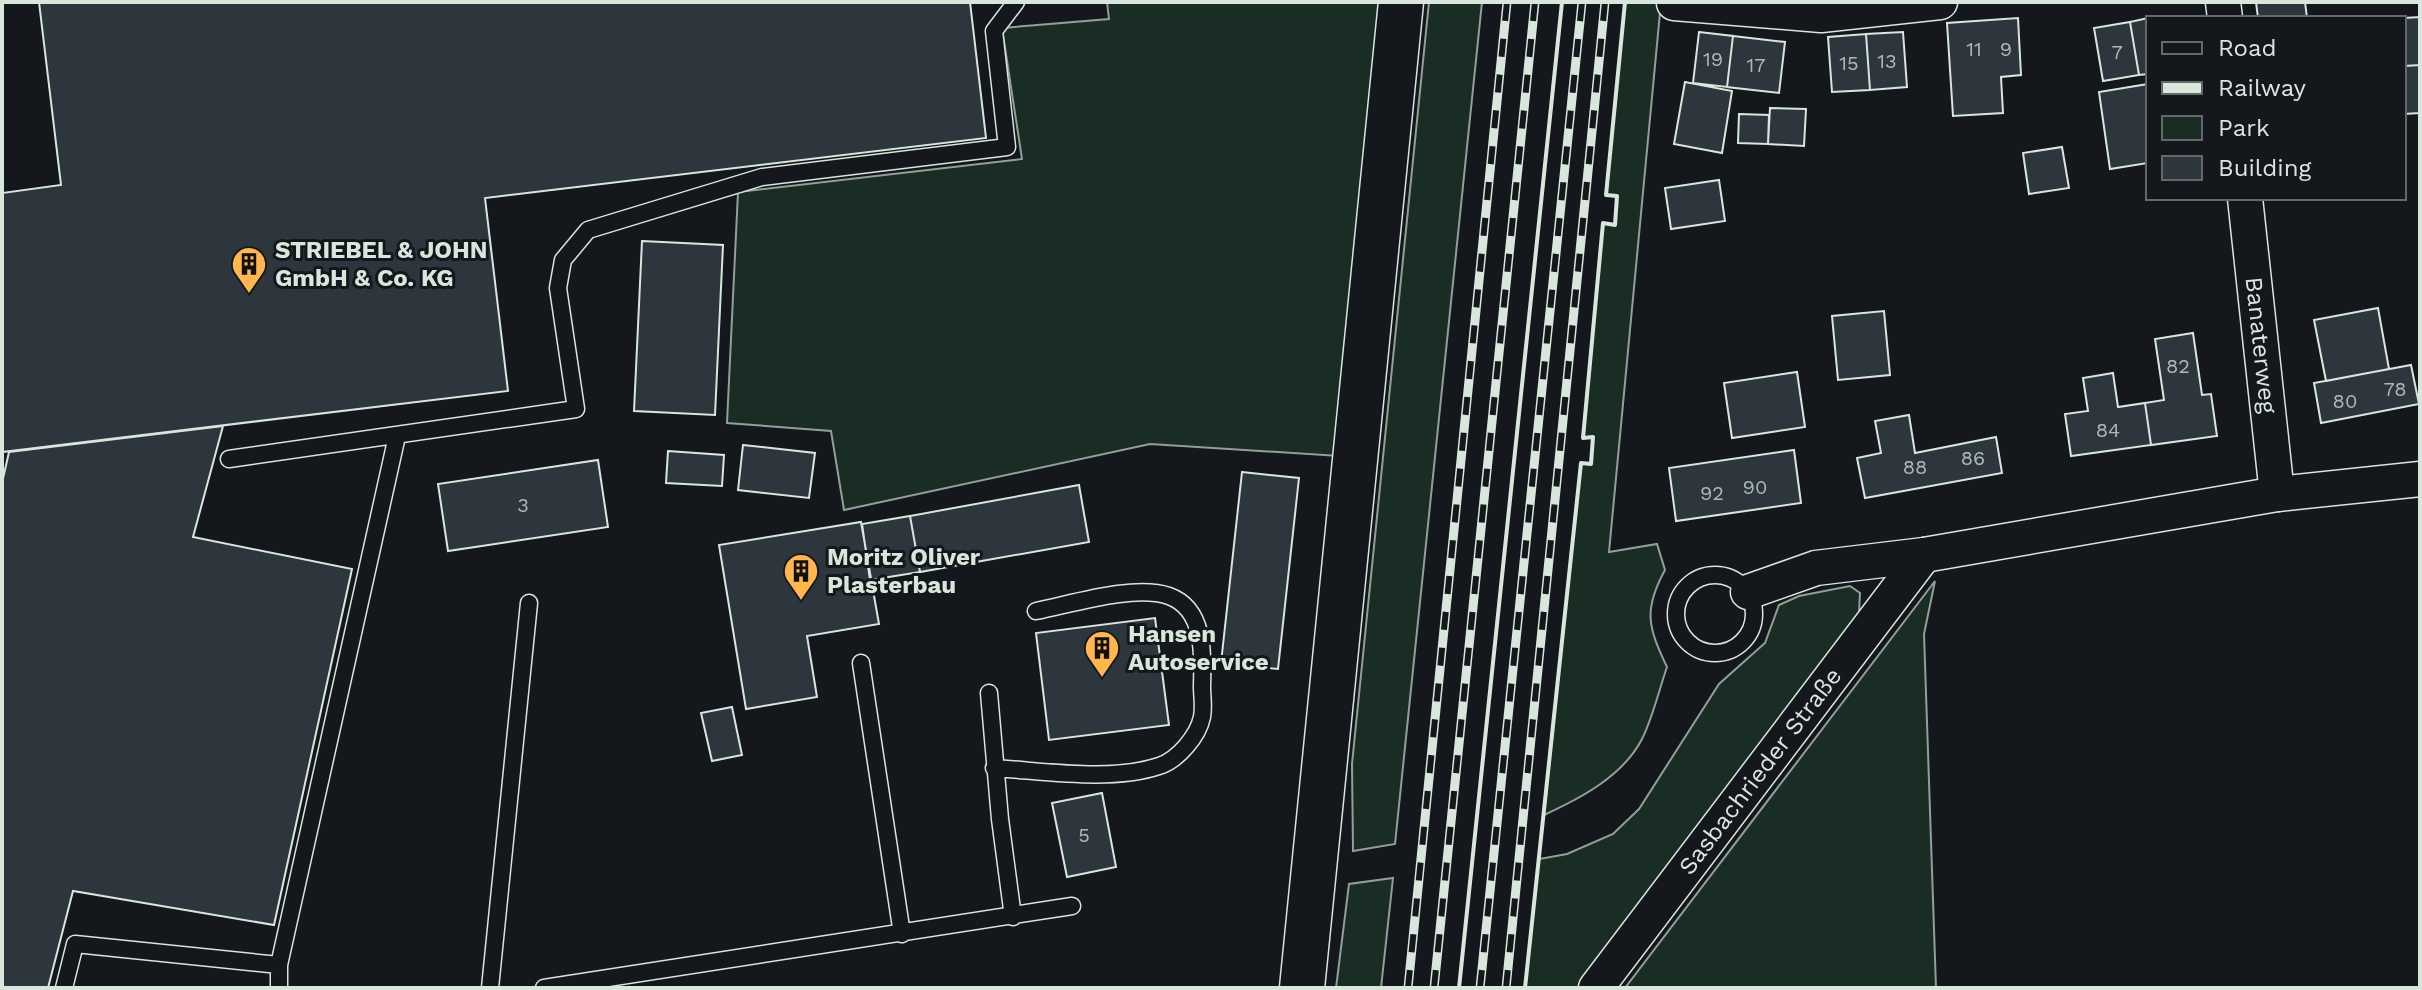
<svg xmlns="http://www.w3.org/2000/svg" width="2422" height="990" viewBox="0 0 2422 990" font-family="'Work Sans',sans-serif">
<rect width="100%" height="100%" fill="#14181c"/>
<path fill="#1a2d24" stroke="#939e99" stroke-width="2" d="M1107,2H1383L1339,456L1150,444L844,510L831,431L727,423L738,192L1022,159L1002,28L1109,19Z
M1429,2H1482L1395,844L1353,851L1352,764Z
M1625,2H1661L1609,552L1657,544L1665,570C1643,610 1648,627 1667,667C1659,690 1653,717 1642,739C1623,776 1581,798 1544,815L1581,463L1591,464L1593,438H1583L1603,223L1615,225L1617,197L1606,195Z
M1935,581L1924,634L1936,988H1625Z
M1850,586L1860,593L1859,613L1825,666L1582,988H1525L1539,859L1567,854L1613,834L1639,809L1719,684L1765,643L1779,605L1799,596Z
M1393,878L1381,988H1336L1349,884Z"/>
<path fill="#2c363c" stroke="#d8e6dc" stroke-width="2" d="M39,2H970L986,138L485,198L508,391L2,452V193L61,185Z
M2256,2H2305L2307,18H2258Z
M2420,17V65L2404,66V18Z
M2018,18L2021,75L2001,77L2003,113L1953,116L1947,23Z
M2148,18V74L2139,75L2130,22Z
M2130,22L2139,75L2103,81L2094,28Z
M1699,32L1733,36L1727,87L1693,83Z
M1903,32L1907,87L1870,90L1866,34Z
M1866,34L1870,90L1832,92L1828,37Z
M1733,36L1785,42L1779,93L1727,87Z
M2420,65V113L2404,114V66Z
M1685,82L1732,91L1722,153L1674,144Z
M2148,84V163L2110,169L2099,92Z
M1770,108L1806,109L1804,146L1768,144Z
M1739,114L1769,115L1768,144L1738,143Z
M2062,147L2069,188L2029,194L2023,153Z
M1719,180L1725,221L1671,229L1665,188Z
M642,241L723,245L715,415L634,411Z
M2378,308L2389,369L2326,381L2314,320Z
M1884,311L1890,375L1838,380L1832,316Z
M2193,333L2202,395L2211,394L2217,436L2151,445L2145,403L2164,400L2155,339Z
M2411,365L2419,404L2321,423L2314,383Z
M1797,372L1805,427L1732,438L1724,383Z
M2113,373L2118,407L2145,403L2151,445L2071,456L2065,414L2088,411L2083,378Z
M1909,415L1915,453L1996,437L2002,473L1865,498L1857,458L1881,453L1875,421Z
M223,426L193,537L352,569L274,925L73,891L48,988H2V483L9,452Z
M743,445L815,453L809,498L738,490Z
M1794,450L1801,503L1676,521L1669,468Z
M668,451L724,455L722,486L666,483Z
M598,460L608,527L448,551L438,484Z
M1242,472L1299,478L1278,669L1221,663Z
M1079,485L1089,542L920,572L910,516Z
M910,516L920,572L870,580L862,524Z
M861,522L879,624L807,636L817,697L746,709L719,545Z
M1155,618L1169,725L1049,740L1036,633Z
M732,707L742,755L712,761L701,713Z
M1102,793L1116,867L1067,877L1052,803Z"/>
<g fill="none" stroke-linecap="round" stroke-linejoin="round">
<g stroke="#d8e6dc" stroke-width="19">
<path id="lane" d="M229,459L576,409L558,288L563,260L588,230L762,177L1007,147L994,31L1016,2
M1676 614a39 39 0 1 1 78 0a39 39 0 1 1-78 0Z
M861,663L902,934
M989,693L1000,819L1013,917
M994,768C1045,771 1111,782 1159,766C1178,760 1198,736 1202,717C1204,707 1202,696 1202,686C1203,654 1205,609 1169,596C1134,584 1072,604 1036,611
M64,988L75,944L279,965
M279,988V965L397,436
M490,988L529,603
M544,988L1072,906"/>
</g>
<g stroke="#d8e6dc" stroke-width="37">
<g id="street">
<path d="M2223,2L2225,18"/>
<path d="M1674,3L1821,15L1940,2"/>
<path id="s1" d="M2245,198L2277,494"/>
<path d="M1748,592L1816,568L1924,555L2277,494L2420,479"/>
<path id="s2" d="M1596,988L1924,555"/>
</g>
</g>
<g stroke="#d8e6dc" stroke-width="47">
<path id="primary" d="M1302,988L1401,2"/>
</g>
<use href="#lane" stroke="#14181c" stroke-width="16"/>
<use href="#street" stroke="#14181c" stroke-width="34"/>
<use href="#primary" stroke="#14181c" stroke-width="44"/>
<g stroke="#d8e6dc" stroke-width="9">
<path id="rail" d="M1408,988L1507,2
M1434,988L1535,2
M1480,988L1582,2
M1506,988L1605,2"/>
</g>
<use href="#rail" stroke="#14181c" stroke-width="6" stroke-dasharray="18" stroke-linecap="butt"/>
<path stroke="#d8e6dc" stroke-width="4" d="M1459,988L1562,2
M1525,988L1581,463L1591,464L1593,437L1583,438L1603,223L1615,225L1617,196L1606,195L1625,2"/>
</g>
<defs>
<g id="building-pin" transform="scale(1.8)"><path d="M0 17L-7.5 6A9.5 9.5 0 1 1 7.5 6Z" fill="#ffb74d" stroke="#14181c"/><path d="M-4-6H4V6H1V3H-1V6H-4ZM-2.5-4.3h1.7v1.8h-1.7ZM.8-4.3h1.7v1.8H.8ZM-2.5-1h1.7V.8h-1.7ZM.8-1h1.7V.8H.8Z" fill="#111"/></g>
</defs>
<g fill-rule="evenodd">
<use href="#building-pin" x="249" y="264"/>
<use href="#building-pin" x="801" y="571"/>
<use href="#building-pin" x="1102" y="648"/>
</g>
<g text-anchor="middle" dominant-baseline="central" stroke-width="6" stroke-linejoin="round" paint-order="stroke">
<g font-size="20" fill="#adbab4">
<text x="1974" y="49">11</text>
<text x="2006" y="49">9</text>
<text x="2117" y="52">7</text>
<text x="1713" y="59">19</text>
<text x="1887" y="61">13</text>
<text x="1849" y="63">15</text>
<text x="1756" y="65">17</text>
<text x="2178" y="366">82</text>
<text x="2395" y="389">78</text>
<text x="2345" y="401">80</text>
<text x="2108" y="430">84</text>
<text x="1973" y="458">86</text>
<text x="1915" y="467">88</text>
<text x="1755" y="487">90</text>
<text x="1712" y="493">92</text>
<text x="523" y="505">3</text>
<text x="1084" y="835">5</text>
</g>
<g font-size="24" font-weight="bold" fill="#d8e6dc" stroke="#14181c" text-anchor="start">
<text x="275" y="250">STRIEBEL &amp; JOHN<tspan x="275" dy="28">GmbH &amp; Co. KG</tspan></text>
<text x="827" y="557">Moritz Oliver<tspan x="827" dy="28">Plasterbau</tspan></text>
<text x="1128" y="634">Hansen<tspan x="1128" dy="28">Autoservice</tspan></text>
</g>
<g font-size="24" fill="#d8e6dc" stroke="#14181c">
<text stroke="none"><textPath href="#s1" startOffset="148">Banaterweg</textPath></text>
<text stroke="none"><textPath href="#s2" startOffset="272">Sasbachrieder Straße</textPath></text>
</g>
</g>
<rect width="2422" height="990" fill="none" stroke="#d8e6dc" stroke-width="8"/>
<rect x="2146" y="16" width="260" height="184" fill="#14181c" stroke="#626a69" stroke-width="2"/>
<rect x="2162" y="42" width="40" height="12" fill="#14181c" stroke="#626a69" stroke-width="2"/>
<text x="2218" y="56" font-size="24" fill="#d8e6dc">Road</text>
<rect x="2162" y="82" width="40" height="12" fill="#d8e6dc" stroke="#626a69" stroke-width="2"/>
<text x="2218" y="96" font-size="24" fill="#d8e6dc">Railway</text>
<rect x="2162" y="116" width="40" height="24" fill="#1a2d24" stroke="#626a69" stroke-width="2"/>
<text x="2218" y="136" font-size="24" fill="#d8e6dc">Park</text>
<rect x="2162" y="156" width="40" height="24" fill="#2c363c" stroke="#626a69" stroke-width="2"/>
<text x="2218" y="176" font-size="24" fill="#d8e6dc">Building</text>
</svg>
